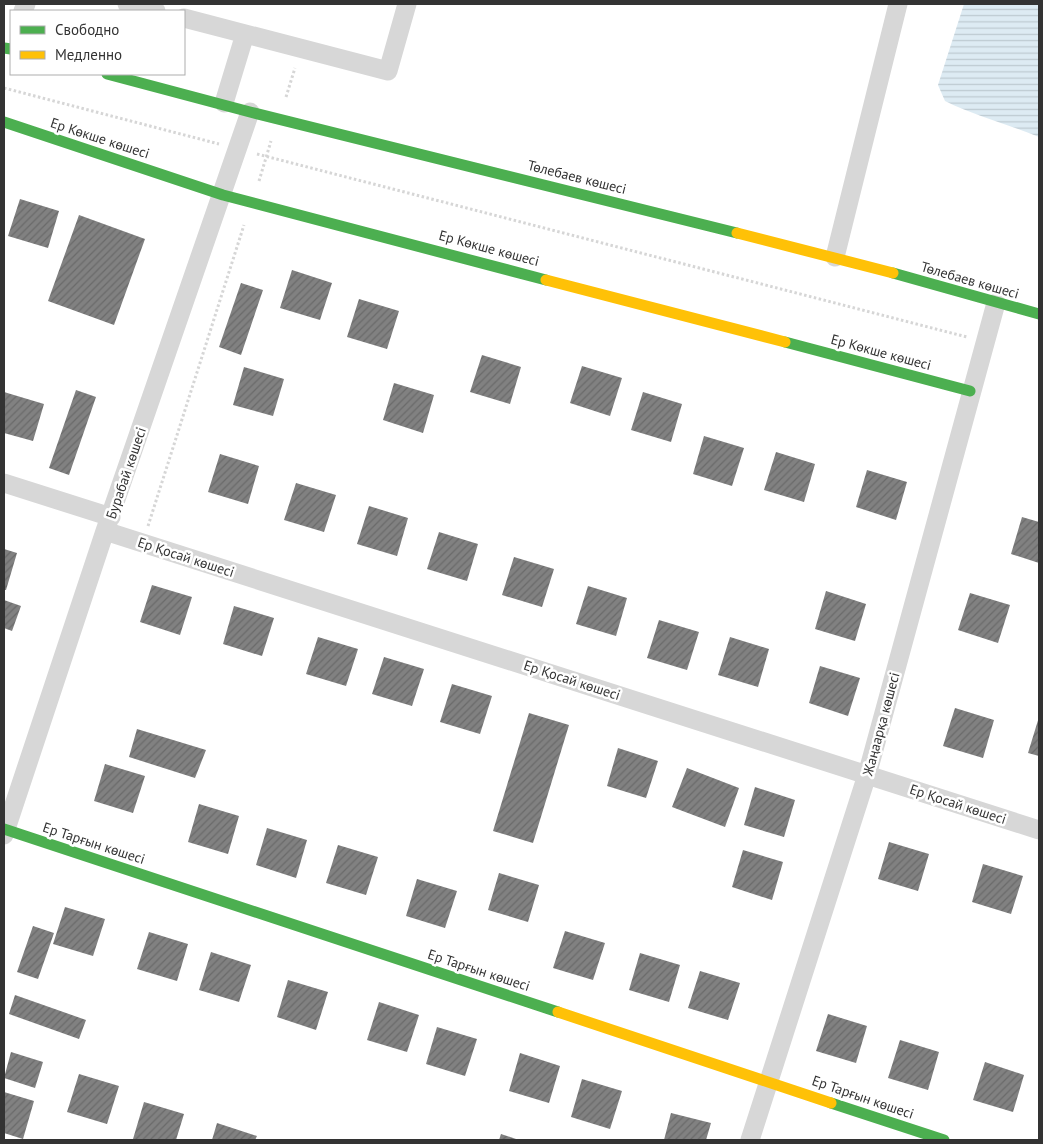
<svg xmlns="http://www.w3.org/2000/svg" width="1043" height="1144" viewBox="0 0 1043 1144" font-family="'PT Sans',sans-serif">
<defs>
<pattern id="water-rules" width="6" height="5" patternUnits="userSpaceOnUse" patternTransform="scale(1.25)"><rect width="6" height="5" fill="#ddebf3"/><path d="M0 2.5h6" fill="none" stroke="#becad1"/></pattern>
<pattern id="building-hatch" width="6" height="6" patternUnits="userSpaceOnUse" patternTransform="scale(1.25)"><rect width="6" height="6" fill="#818181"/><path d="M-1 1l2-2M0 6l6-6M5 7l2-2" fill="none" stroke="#6a6a6a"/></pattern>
</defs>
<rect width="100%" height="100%" fill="#fff"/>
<path fill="url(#water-rules)" d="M964,4H1039V137C1008,124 975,116 945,101L938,85Z"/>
<path fill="url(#building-hatch)" d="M20,199L59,211L48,248L8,236Z
M79,215L145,239L114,325L48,301Z
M292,270L332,283L320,320L280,308Z
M241,283L263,290L241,355L219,347Z
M359,299L399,311L387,349L347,337Z
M482,355L521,367L510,404L470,392Z
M582,366L622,378L610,416L570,403Z
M244,367L284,379L273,416L233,405Z
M394,383L434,395L423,433L383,420Z
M76,390L96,397L69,475L49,468Z
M4,392L44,404L33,441L4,433Z
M643,392L682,404L671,442L631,430Z
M704,436L744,448L732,486L693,474Z
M776,452L815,464L804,502L764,490Z
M220,454L259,466L248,504L208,492Z
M867,470L907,482L896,520L856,507Z
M296,483L336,495L324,532L284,520Z
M369,506L408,518L397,556L357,544Z
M1022,517L1039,522V563L1011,554Z
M439,532L478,544L467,581L427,569Z
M4,549L17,553L6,590H4Z
M514,557L554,569L542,607L502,595Z
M152,585L192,597L180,635L140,622Z
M588,586L627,598L616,636L576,624Z
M826,591L866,604L855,641L815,629Z
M970,593L1010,605L998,643L958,630Z
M4,600L21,606L12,631L4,628Z
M234,606L274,618L262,656L223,644Z
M659,620L699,632L687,670L647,658Z
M318,637L358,649L346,686L306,674Z
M730,637L769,649L758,687L718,675Z
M384,657L424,669L412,706L372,694Z
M820,666L860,678L848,716L809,703Z
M452,684L492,696L480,734L440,722Z
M955,708L994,720L983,758L943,746Z
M529,713L569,725L533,843L493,831Z
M1039,717V756L1028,753Z
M137,729L206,750L195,778L129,757Z
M618,748L658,761L646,798L607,786Z
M105,764L145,776L133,813L94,801Z
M687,768L739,788L725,827L672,807Z
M755,787L795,800L784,837L744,825Z
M199,804L239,816L228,854L188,842Z
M267,828L307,840L296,878L256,865Z
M889,842L929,854L918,891L878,879Z
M338,845L378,857L366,895L326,883Z
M743,850L783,862L772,900L732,887Z
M983,864L1023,876L1011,914L972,902Z
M499,873L539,885L528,922L488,910Z
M417,879L457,891L445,928L406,916Z
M65,907L105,919L93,956L53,944Z
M33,926L54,933L38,979L17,972Z
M565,931L605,943L593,980L553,968Z
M149,932L188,944L177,981L137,969Z
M211,952L251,965L239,1002L199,990Z
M640,953L680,965L669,1002L629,990Z
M700,971L740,983L728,1020L688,1008Z
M288,980L328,992L316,1030L277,1017Z
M15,995L86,1020L79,1039L9,1014Z
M379,1002L419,1015L407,1052L367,1040Z
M828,1014L867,1026L856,1063L816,1051Z
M437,1027L477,1039L465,1076L426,1064Z
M900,1040L939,1052L928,1090L888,1078Z
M11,1052L43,1062L35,1088L4,1078Z
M520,1053L560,1066L549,1103L509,1091Z
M985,1062L1024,1075L1013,1112L973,1100Z
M79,1074L119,1086L107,1124L67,1112Z
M582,1079L622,1091L610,1129L571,1117Z
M4,1092L34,1101L23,1139L4,1133Z
M144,1102L184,1114L176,1140L133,1139Z
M671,1113L711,1123L706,1140H664Z
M217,1123L257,1136L255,1140H212Z
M501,1134L519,1140H499Z"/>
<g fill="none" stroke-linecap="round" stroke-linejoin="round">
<path stroke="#d6d6d6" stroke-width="3" stroke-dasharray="2.5 2.5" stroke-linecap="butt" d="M4,88L219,144
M286,97L295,68
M257,154L967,337
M259,181L271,141
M148,526L244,225"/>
<path stroke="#d7d7d7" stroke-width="19" d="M127,4L156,11
M23,11L26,4
M184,18L388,71L407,4
M224,103L245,34
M835,257L898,4
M4,483L111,517
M105,531L1039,830
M4,835L105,531L250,112
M750,1140L867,775L996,303"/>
<path stroke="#4caf50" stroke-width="11" d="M4,48L11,49
M107,74L250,112L737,233
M4,122L223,195L546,280
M893,273L1039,314
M785,342L970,391
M4,829L558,1012
M831,1103L944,1140"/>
<path stroke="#ffc107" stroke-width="11" d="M737,233L893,273
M546,280L785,342
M558,1012L831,1103"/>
</g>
<g text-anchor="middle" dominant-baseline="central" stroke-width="5" stroke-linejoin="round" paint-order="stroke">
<g font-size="14" fill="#333" stroke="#fff">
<text transform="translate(100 138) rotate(18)">Ер Көкше көшесі</text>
<text transform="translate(577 177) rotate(14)">Төлебаев көшесі</text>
<text transform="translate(489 248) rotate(15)">Ер Көкше көшесі</text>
<text transform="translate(970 280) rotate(16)">Төлебаев көшесі</text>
<text transform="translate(881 352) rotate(15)">Ер Көкше көшесі</text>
<text transform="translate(126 473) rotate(-71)">Бурабай көшесі</text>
<text transform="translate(186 557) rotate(18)">Ер Қосай көшесі</text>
<text transform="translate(572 680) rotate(18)">Ер Қосай көшесі</text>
<text transform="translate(881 724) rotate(-75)">Жаңаарқа көшесі</text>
<text transform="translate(958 804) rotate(18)">Ер Қосай көшесі</text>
<text transform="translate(94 843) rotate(18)">Ер Тарғын көшесі</text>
<text transform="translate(479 970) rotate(18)">Ер Тарғын көшесі</text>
<text transform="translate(863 1097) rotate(19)">Ер Тарғын көшесі</text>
</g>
</g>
<rect width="1043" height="1144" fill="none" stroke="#333333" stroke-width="10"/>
<rect x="10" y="10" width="175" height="65" fill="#ffffff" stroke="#adadad"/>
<rect x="20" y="26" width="25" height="8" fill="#4caf50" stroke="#adadad"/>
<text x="55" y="35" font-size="15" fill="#333333">Свободно</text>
<rect x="20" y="51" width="25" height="8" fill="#ffc107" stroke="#adadad"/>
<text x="55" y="60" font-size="15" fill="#333333">Медленно</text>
</svg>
